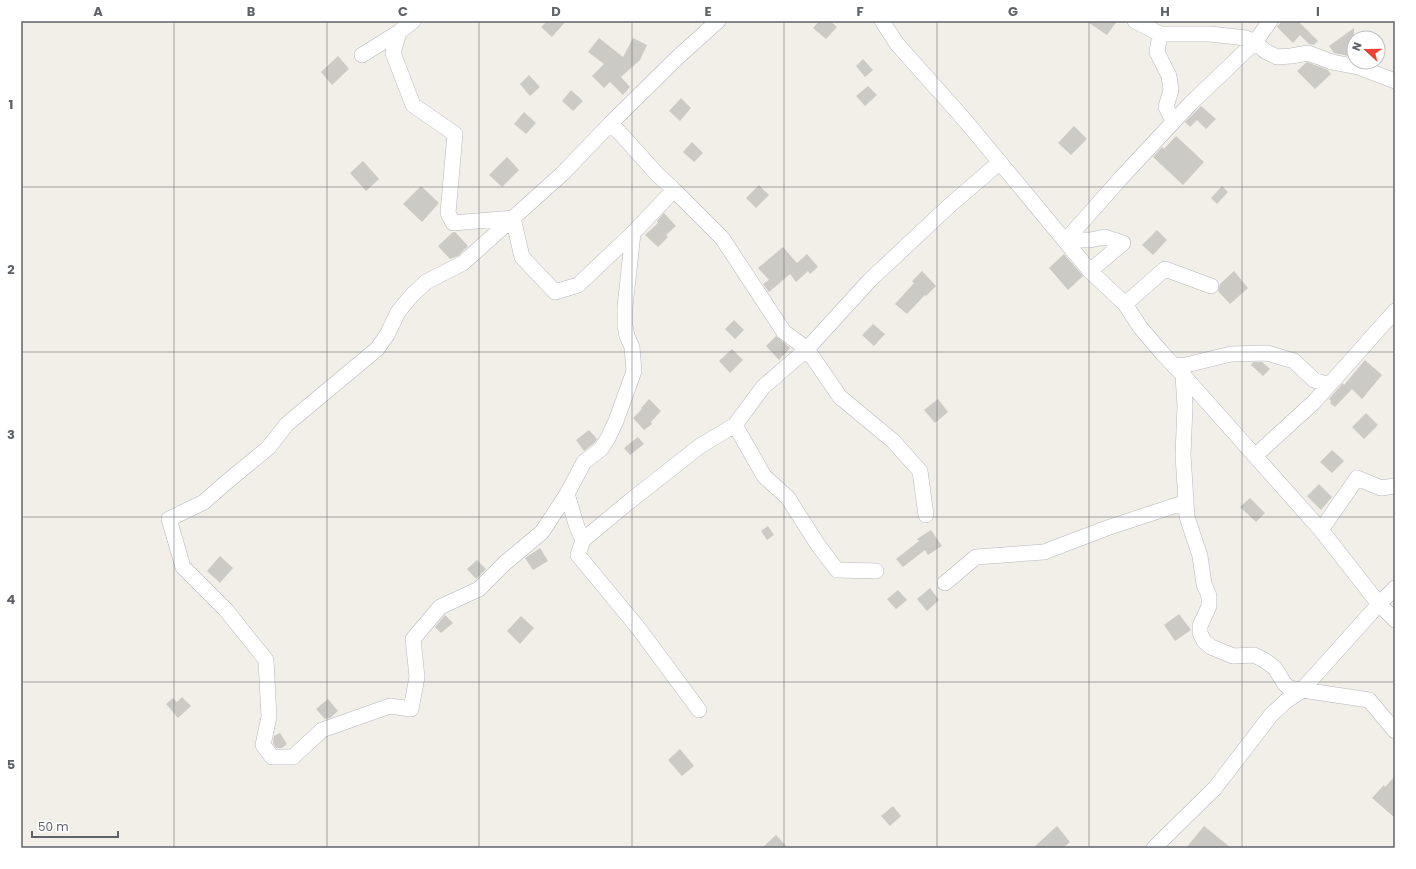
<svg xmlns="http://www.w3.org/2000/svg" width="1416" height="869" viewBox="0 0 1416 869" font-family="Poppins,sans-serif">
<rect width="100%" height="100%" fill="#f1efe8"/>
<path fill="#cccac5" d="M547,21H566L552,37L541,27Z
M819,21H830L837,27L826,39L813,28Z
M1086,21H1117L1107,35Z
M1282,21H1298L1318,41L1314,45L1309,44L1300,35L1293,43L1277,27Z
M1354,28V53L1349,56L1334,53L1329,46Z
M599,38L623,57L633,38L647,45L640,60L621,77L630,87L623,95L610,82L604,88L592,76L604,64L588,52Z
M338,56L349,69L332,85L321,72Z
M863,59L873,70L865,77L856,66Z
M1307,62L1328,70L1331,74L1315,89L1297,71Z
M529,75L540,87L530,96L520,84Z
M868,86L877,95L865,106L856,96Z
M571,90L583,101L573,111L562,101Z
M681,98L691,108L680,121L669,111Z
M1201,106L1216,119L1206,129L1197,120L1190,127L1185,122Z
M524,112L536,123L526,134L514,124Z
M1074,126L1087,139L1071,155L1058,143Z
M1176,136L1204,162L1183,185L1153,157L1162,147L1164,149Z
M692,142L703,153L694,162L683,152Z
M507,157L519,170L502,187L489,175Z
M363,161L379,179L366,191L350,173Z
M759,185L769,195L756,208L746,198Z
M421,186L439,203L422,222L403,204Z
M1222,186L1228,192L1217,204L1211,198Z
M664,213L676,226L666,235L668,237L658,247L645,235L658,223L657,221Z
M1157,230L1167,240L1153,255L1142,245Z
M453,232H455L468,246L458,256L450,259L438,246Z
M783,247L797,263L807,254L818,267L810,274L808,271L796,282L790,274L769,292L763,284L769,280L758,268Z
M1064,254L1083,276L1068,290L1049,268Z
M922,271L936,286L926,296L925,295L907,314L895,304L914,283L912,281Z
M1234,271L1248,288L1230,304L1218,291L1220,284Z
M734,320L744,330L735,339L725,329Z
M873,324L885,334L874,346L862,335Z
M776,336L790,348L779,360L766,346Z
M732,349L743,360L730,373L719,361Z
M1365,360L1382,375L1362,399L1352,389L1335,407L1330,403L1331,401L1329,399L1343,383L1344,385Z
M1253,362H1262L1270,369L1263,376L1251,365Z
M649,399L661,411L651,422L652,424L644,430L633,418L642,409L641,408Z
M938,399L948,412L935,423L924,410Z
M1366,413L1378,425L1364,439L1352,427Z
M589,430L597,439L594,443L584,451L576,440Z
M638,437L644,444L630,455L624,448Z
M1332,450L1344,461L1332,473L1320,462Z
M1319,484L1332,497L1321,510L1307,496Z
M1250,498L1265,513L1256,522L1240,507Z
M768,526L774,535L767,540L761,531Z
M931,530L942,546L928,555L925,550L903,567L896,559L919,541L917,539Z
M540,548L548,561L533,570L525,558Z
M220,556L233,568L220,583L207,571Z
M477,560L486,569L476,579L467,569Z
M930,588L939,600L927,611L917,599Z
M898,590L907,600L896,609L887,599Z
M1179,614L1191,630L1175,641L1164,625Z
M445,615L453,623L441,633L435,627Z
M521,616L534,628L520,644L507,631Z
M182,697L191,706L178,718L166,704L173,698L177,702Z
M328,699L338,711L330,718L325,719L316,709Z
M280,733L287,744L282,748H276L273,743L274,736Z
M680,749L694,766L682,776L668,760Z
M1395,776V818L1372,798L1384,785L1385,787Z
M893,806L901,816L890,826L881,816Z
M1057,826L1070,842L1063,848H1033Z
M1204,826L1231,848H1186Z
M776,835L788,848H762Z"/>
<g fill="none" stroke-linecap="round" stroke-linejoin="round">
<g stroke="#b5b8bc" stroke-width="16">
<path id="minor" d="M882,21L897,44L963,118L1090,271L1125,304L1140,327L1162,353L1183,375L1185,406L1183,455L1187,517L1200,556L1204,584L1209,596V606L1200,626V633L1204,641L1211,647L1233,656L1254,655L1264,660L1275,668L1284,683L1289,688L1369,700L1395,731
M1135,21L1160,34H1210L1246,38L1255,42L1265,51L1277,57L1291,56L1308,53L1332,62L1358,67L1395,81
M399,32L393,53L413,105L455,134L448,213L453,223L513,218L522,257L555,292L578,285L633,233
M1160,34L1157,52L1169,76L1171,90L1166,107L1173,121
M362,55L399,32L413,21
M611,123L656,173L674,190L633,233L625,307V326L627,336L632,347L634,371L616,421L608,438L601,449L584,462L567,494L577,527L583,540L578,555L639,629L699,710
M674,190L722,238L784,332L807,349L840,397L893,441L920,471L926,515
M1090,271L1123,243L1105,237L1090,240H1066L1121,178L1190,104L1255,42L1270,21
M1125,304L1165,269L1211,286
M1174,366L1186,365L1231,354L1267,353L1294,361L1314,380L1329,385
M735,425L764,476L788,498L818,545L837,570L876,571
M1256,455L1314,402L1395,311
M567,494L542,532L505,563L479,589L440,607L413,639L417,677L411,709L390,706L322,730L293,757H272L263,745L269,717L266,660L226,610L183,567L169,519L204,502L223,485L268,448L287,424L377,349L387,335L398,312L412,295L426,282L463,263L513,218L562,174L611,123L679,56L718,21
M1321,530L1357,478L1381,488L1395,486
M583,540L630,501L700,446L735,425L763,387L807,349L870,280L949,206L1000,162
M945,583L976,557L1044,552L1107,528L1186,502
M1395,588L1379,604L1395,620
M1154,848L1215,788L1271,715L1286,701L1301,691L1379,604L1321,530L1183,375"/>
</g>
<use href="#minor" stroke="#fff" stroke-width="15"/>
</g>
<path fill="none" stroke="#5f6368" stroke-width="1" stroke-opacity="0.55" d="M174,21V848M327,21V848M479,21V848M632,21V848M784,21V848M937,21V848M1089,21V848M1242,21V848M21,187H1395M21,352H1395M21,517H1395M21,682H1395"/>
<rect width="1416" height="869" fill="none" stroke="#ffffff" stroke-width="44"/>
<g transform="translate(1366 50) rotate(291)"><circle r="19" fill="#ffffff" stroke="#bfc1c3"/>
<path d="M0-3L7 15L0 10L-7 15Z" fill="#ea4335"/>
<text y="-6" font-size="11" font-weight="bold" text-anchor="middle" fill="#5f6368">N</text>
</g>
<path d="M32 831v6h86v-6" fill="none" stroke="#5f6368" stroke-width="2"/>
<text x="38" y="831" font-size="12" fill="#5f6368" stroke="#ffffff" stroke-width="3" paint-order="stroke">50 m</text>
<rect x="22" y="22" width="1372" height="825" fill="none" stroke="#5f6368" stroke-width="1.5"/>
<g font-size="13" text-anchor="middle" font-weight="bold" fill="#5f6368">
<text x="98" y="16">A</text>
<text x="251" y="16">B</text>
<text x="403" y="16">C</text>
<text x="556" y="16">D</text>
<text x="708" y="16">E</text>
<text x="860" y="16">F</text>
<text x="1013" y="16">G</text>
<text x="1165" y="16">H</text>
<text x="1318" y="16">I</text>
<text x="11" y="109">1</text>
<text x="11" y="274">2</text>
<text x="11" y="439">3</text>
<text x="11" y="604">4</text>
<text x="11" y="769">5</text>
</g>
</svg>
